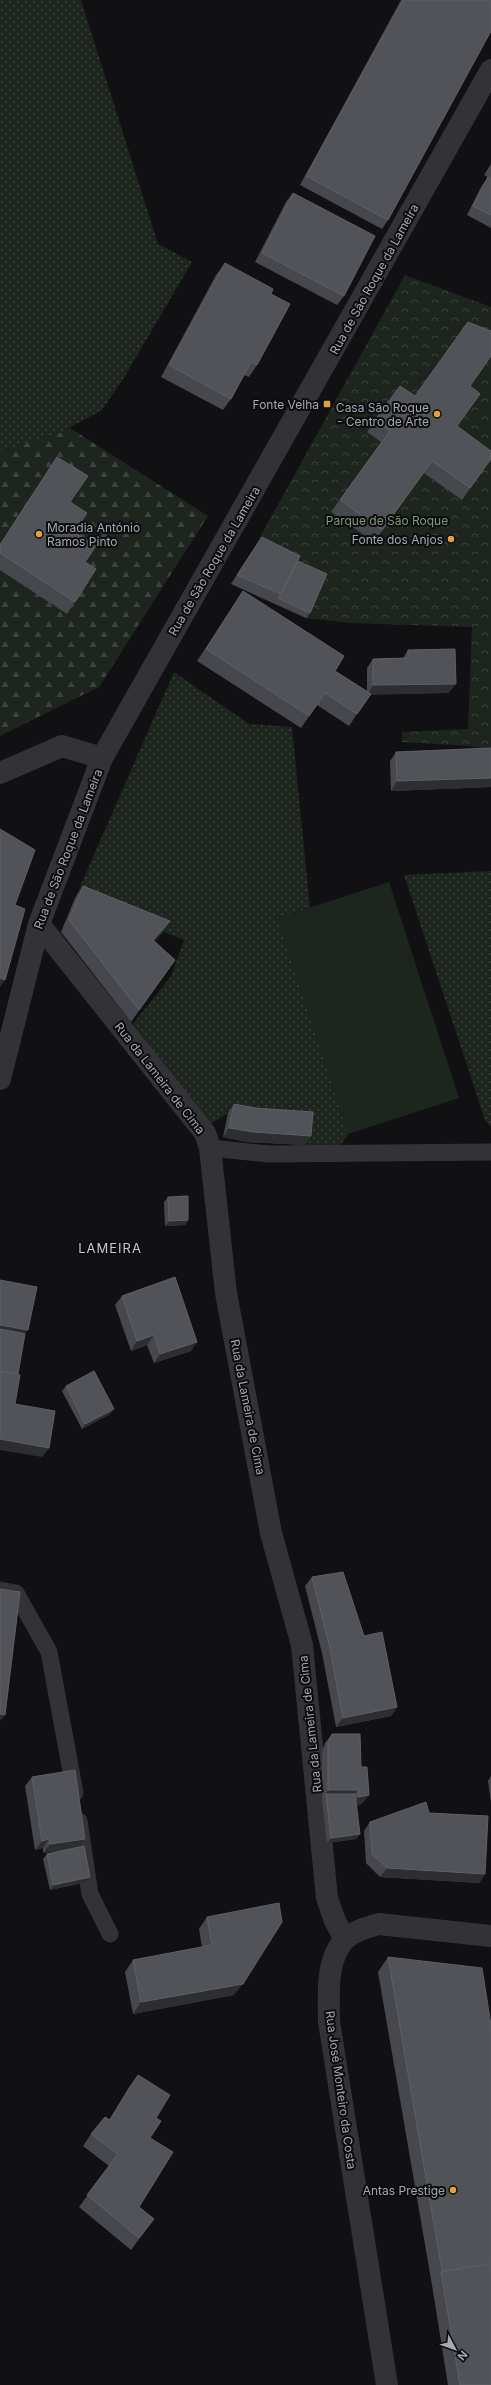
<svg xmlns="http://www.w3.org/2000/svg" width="491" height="2385" viewBox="0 0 491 2385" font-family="Inter,sans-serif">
<defs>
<pattern id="grass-dots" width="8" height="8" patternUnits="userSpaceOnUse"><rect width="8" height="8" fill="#1e251f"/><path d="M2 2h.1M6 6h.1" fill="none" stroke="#3c423d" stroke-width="1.8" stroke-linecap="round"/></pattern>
<pattern id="forest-firs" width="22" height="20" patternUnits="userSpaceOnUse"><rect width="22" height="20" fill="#1e251f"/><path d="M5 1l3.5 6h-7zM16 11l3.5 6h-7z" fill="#3c423d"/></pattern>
<pattern id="park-crowns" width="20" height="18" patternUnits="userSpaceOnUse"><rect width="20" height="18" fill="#1e251f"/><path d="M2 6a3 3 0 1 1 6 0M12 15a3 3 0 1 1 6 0" fill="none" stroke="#3c423d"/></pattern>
</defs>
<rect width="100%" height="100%" fill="#111113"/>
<path fill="url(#grass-dots)" d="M0,0H81L158,244L192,262L122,381L101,411L55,435L0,451Z
M174,672L249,724L292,727L310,908L278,918L348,1134L339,1148L304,1145L306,1121L228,1113L209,1125L133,1024L171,976L184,940L76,896Z
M491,871V1127L485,1120L404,875Z"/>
<path fill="url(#forest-firs)" d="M70,428L208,516L99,687L0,736V451L55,435Z"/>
<path fill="url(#park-crowns)" d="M405,275L491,307V751L471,746L402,742V732L468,729L472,627L351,623L306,618L231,584L255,546Z"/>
<path fill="#1e251f" d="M389,882L459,1098L348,1134L278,918Z"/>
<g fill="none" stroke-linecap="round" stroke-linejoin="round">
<path stroke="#333337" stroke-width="17" d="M210,1148L269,1154L491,1152
M0,1590L16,1593L49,1652L75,1793
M79,1821L90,1894L110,1934"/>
<path stroke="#333337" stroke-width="22" d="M0,773L62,746L102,758
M39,924L205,1133L210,1148L226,1293L271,1533L302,1645L327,1898L335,1921L345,1939
M387,2385L329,2022C329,1996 325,1960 345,1939C354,1931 368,1927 379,1924L491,1936"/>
<path stroke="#333337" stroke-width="22" d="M0,1079L39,924L102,758L491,70"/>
</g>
<path fill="#47484d" d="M401,0H491L388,220L382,229L300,185Z
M491,164V179L484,175Z
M488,177L491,179V228L467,215L481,187Z
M293,193L344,296L337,305L255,262L286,202Z
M225,263L257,365L249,377L244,375L231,399L223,410L161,377L216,275Z
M470,386L457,426L491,459L462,500L424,473L374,542L331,512L381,442L367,432L375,420L415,396Z
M57,457L70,502L74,532L85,562L75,602L67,614L0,570V544Z
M262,537L298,561L310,613L306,618L231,584Z
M243,591L335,671L367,691V668L373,659L403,658L408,650L449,693L370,694L349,726L317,705L301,728L197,661Z
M491,748V787L391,791L390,761L396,752Z
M83,886L170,921L162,933L154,941L175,960L131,1022L61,932L75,898Z
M234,1104L311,1136L304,1145L247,1142L223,1137L228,1113Z
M168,1197L188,1220L185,1225L165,1226L164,1202Z
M122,1296L191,1351L154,1363L147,1345L131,1351L115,1305Z
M66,1386L110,1414L82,1429L62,1391Z
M312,1577L364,1636L397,1707L391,1716L336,1727L322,1653L305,1586Z
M332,1734L361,1767L362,1804L356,1806L360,1834L356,1839L327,1843L322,1799V1752L325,1743Z
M491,1776V1804L488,1781Z
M32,1777L80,1847L90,1877L87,1882L50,1890L43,1859L47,1854L64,1850L43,1853V1848L35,1850L25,1786Z
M429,1813L485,1874L479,1883L380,1877L366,1863L364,1831L370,1822Z
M207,1917L234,1995L133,2014L125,1972L133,1960L202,1947L199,1929Z
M388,1957L491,2385H448L432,2285L378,1972Z
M138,2075L156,2118L150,2138L139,2207L154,2219L131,2250L79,2207L109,2166L83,2146L91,2134L109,2120L129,2087Z"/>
<path fill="#2d2e31" d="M456,684L449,693L367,695L373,685Z
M491,778V787L391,791L397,781Z
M170,921L162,933L145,952L153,940Z
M0,978L5,980L0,987Z
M229,1128L311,1136L304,1145L247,1142L223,1137Z
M188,1220L185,1225L165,1226L169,1221Z
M0,1325L28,1330L21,1339L0,1335Z
M154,1335L147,1345L131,1351L137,1341Z
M197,1342L191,1351L154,1363L160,1354Z
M114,1409L110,1414L82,1429L85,1424Z
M0,1439L49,1448L42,1457L0,1450Z
M397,1707L391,1716L336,1727L343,1718Z
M0,1714L5,1715L0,1721Z
M328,1790H358L351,1799L326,1794Z
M369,1795L362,1804L352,1807L358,1797Z
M360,1834L356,1839L327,1843L331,1838Z
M49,1839L43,1848L35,1850L42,1841Z
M85,1839L79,1848L43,1853L50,1844Z
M387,1868L485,1874L479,1883L380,1877Z
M90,1877L87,1882L50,1890L53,1885Z
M243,1984L234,1995L133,2014L141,2002Z
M491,2263V2276L441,2272L442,2271Z"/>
<path fill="#515358" stroke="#5e6066" d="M403,0H491V31L388,220L306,176Z
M488,177L491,179V215L473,206Z
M293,193L375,236L344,296L262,253Z
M225,263L273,289L271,294L290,304L257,365L251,362L231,399L169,365Z
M468,322L491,331V356L470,386L480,394L457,426L491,451V459L470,488L432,461L382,530L340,500L390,431L375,420L400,386L415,396Z
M57,457L88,476L70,502L87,513L74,532L96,546L85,562L96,569L75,602L0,553V545Z
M262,537L300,556L281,594L237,575Z
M298,561L327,574L310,613L278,598L281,594Z
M243,591L344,656L335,671L371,694L357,714L325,693L309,716L206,649Z
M455,649L456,684L373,685V659L408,658V650Z
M491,748V778L397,781L396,752Z
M0,829L35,850L15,905L25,909L5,980L0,978Z
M83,886L170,921L153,940L175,960L139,1010L69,920Z
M234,1104L255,1108L313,1112L311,1136L254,1132L229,1128Z
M188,1196V1220L169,1221L168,1197Z
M175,1277L197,1342L160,1354L154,1335L137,1341L122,1296Z
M0,1280L37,1287L28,1330L0,1325Z
M0,1329L25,1334L18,1374L0,1371Z
M0,1371L20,1375L15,1404L55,1411L49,1448L0,1439Z
M94,1371L114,1409L85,1424L66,1386Z
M343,1572L364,1636L382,1632L397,1707L343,1718L329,1644L312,1577Z
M0,1589L20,1592L5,1715L0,1714Z
M332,1734H360L361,1767H367L369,1795L358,1797V1790H328V1743Z
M75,1770L85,1839L50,1844L49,1839L42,1841L32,1777Z
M326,1794H355L360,1834L331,1838Z
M426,1802L429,1813L488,1816L485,1874L387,1868L372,1854L370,1822Z
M84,1846L90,1877L53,1885L47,1854Z
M279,1903L282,1922L243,1984L141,2002L133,1960L212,1945L207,1917Z
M388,1957L482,1968L491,2025V2263L442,2271Z
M138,2075L170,2095L156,2118L161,2121L150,2138L173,2152L139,2207L154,2219L139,2238L87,2195L118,2154L91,2134L105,2117L110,2120Z
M491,2264V2385H460L441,2272Z"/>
<g fill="#e0a33c" stroke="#0c0c0d" stroke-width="1.5">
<rect x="323" y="400" width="8" height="8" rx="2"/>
<circle cx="437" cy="414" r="4"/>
<circle cx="39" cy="534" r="4"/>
<circle cx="451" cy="539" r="4"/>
<circle cx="453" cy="2190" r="4"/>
</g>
<g text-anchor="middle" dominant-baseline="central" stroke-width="4" stroke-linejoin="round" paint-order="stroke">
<g font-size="12" fill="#a4a9b2" stroke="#0c0c0d">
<text transform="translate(374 279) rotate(-61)">Rua de São Roque da Lameira</text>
<text transform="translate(214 561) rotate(-60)">Rua de São Roque da Lameira</text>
<text transform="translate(68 849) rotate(-69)">Rua de São Roque da Lameira</text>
<text transform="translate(160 1078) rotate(52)">Rua da Lameira de Cima</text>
<text transform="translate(248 1407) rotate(79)">Rua da Lameira de Cima</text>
<text transform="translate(310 1724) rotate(-96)">Rua da Lameira de Cima</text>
<text transform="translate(341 2090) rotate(82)">Rua José Monteiro da Costa</text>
</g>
<g font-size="12" fill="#a4a9b2" stroke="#0c0c0d" text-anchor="end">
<text x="319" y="404">Fonte Velha</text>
<text x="429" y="407">Casa São Roque<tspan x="429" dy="14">- Centro de Arte</tspan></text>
<text x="47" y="527" text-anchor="start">Moradia António<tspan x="47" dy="14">Ramos Pinto</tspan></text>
<text x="443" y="539">Fonte dos Anjos</text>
<text x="445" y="2190">Antas Prestige</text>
</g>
<g font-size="12" fill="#7c9b7d" stroke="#0c0c0d">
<text x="387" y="520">Parque de São Roque</text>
</g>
<g font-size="13" letter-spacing="1" fill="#c4c7ce" stroke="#0c0c0d">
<text x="110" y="1248">LAMEIRA</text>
</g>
</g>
<g transform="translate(455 2349) rotate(131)" stroke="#0c0c0d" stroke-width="3" paint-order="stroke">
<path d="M0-3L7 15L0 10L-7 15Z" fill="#a4a9b2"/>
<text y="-6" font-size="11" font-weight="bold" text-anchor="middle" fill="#a4a9b2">N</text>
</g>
</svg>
